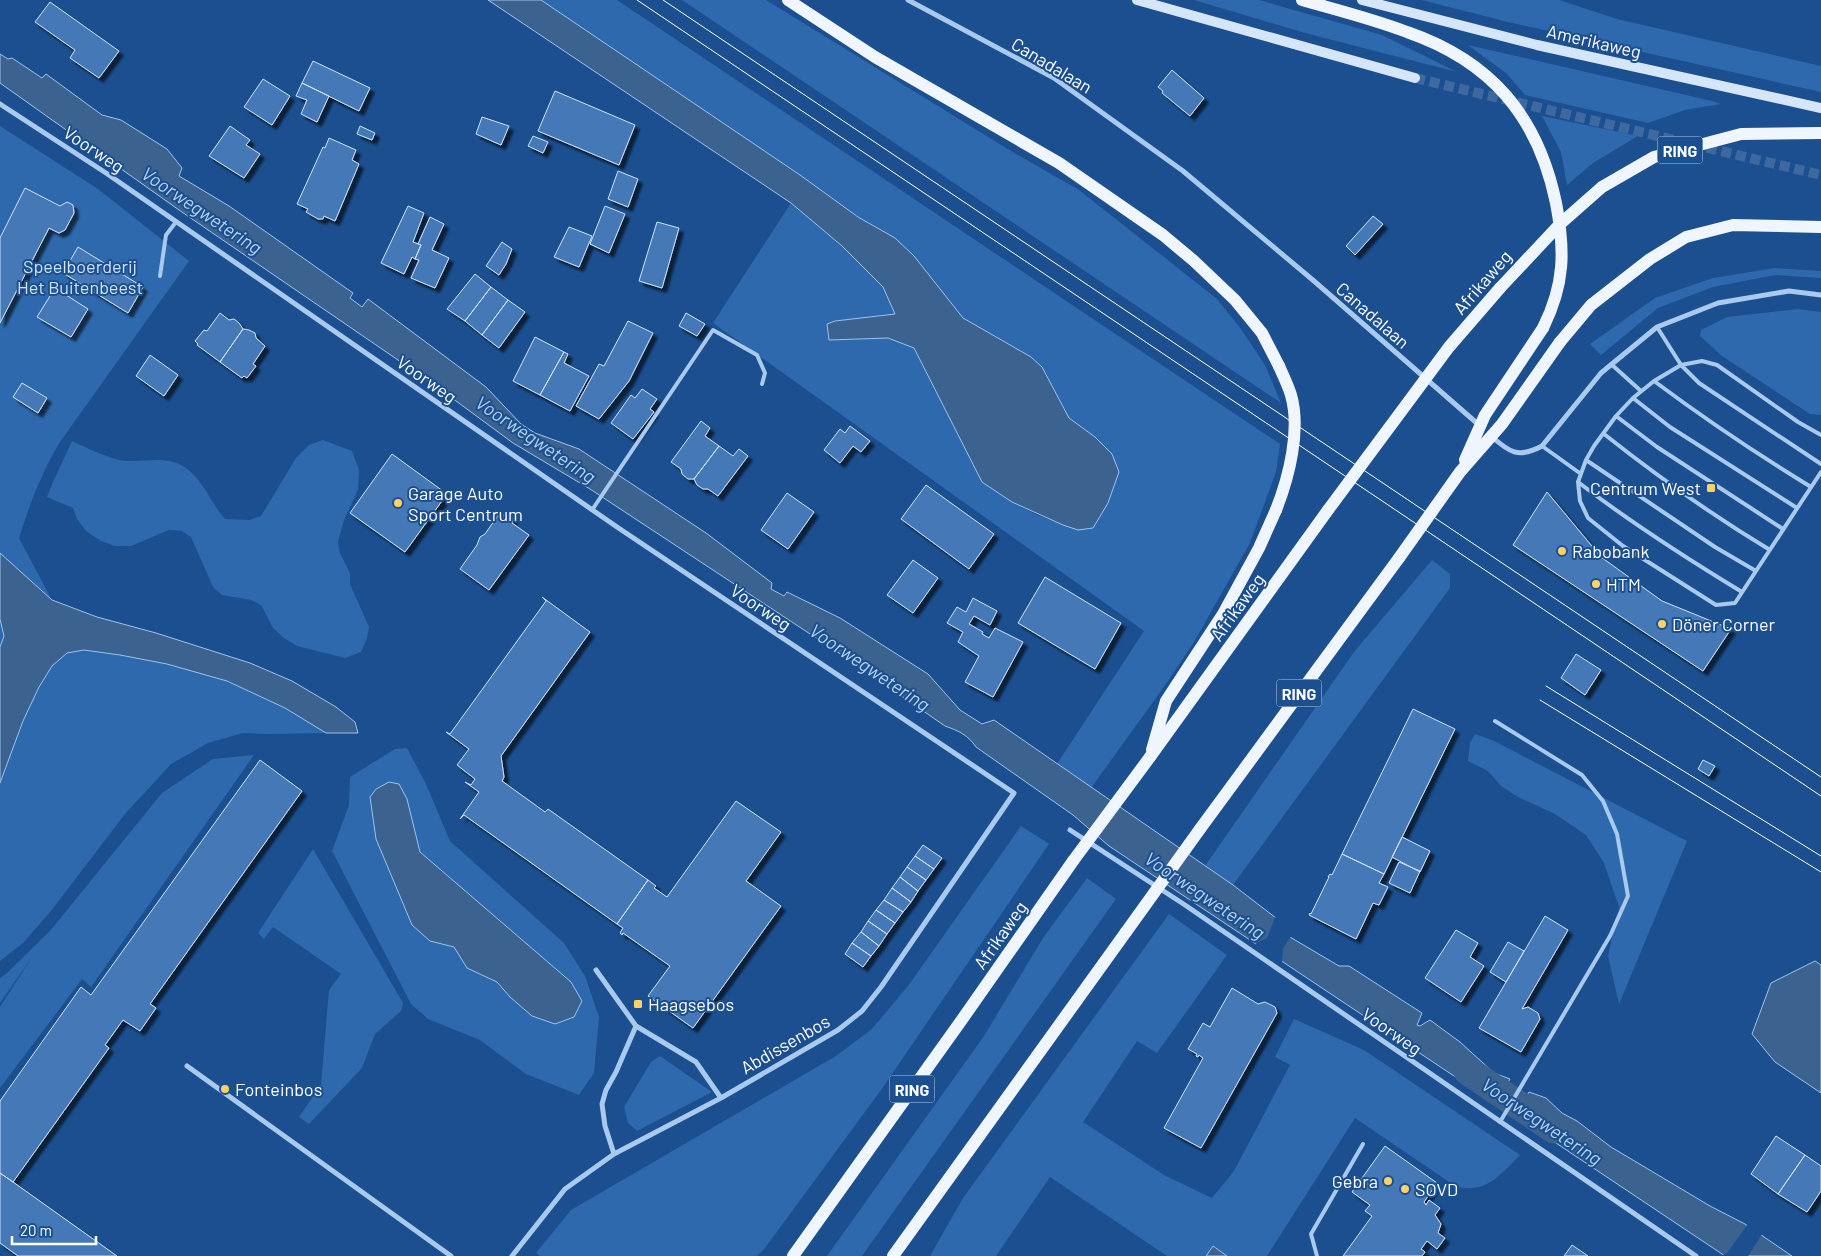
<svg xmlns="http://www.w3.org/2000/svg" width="1821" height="1256" viewBox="0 0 1821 1256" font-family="Barlow,sans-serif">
<defs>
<filter id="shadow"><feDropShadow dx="4.5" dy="4.5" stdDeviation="1" flood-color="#0009"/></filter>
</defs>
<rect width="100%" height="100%" fill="#1b4f8f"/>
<path fill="#2e69ad" d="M541,0H617L1280,444L1276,472L1250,543L1194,642L1166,684L1091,788L1057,764L1144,631L713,323L791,203L842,246L883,287L895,314L834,321L827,324L829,340L888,338L914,348L982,482L1012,502L1037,515L1078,530L1095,437L1069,418L1042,367L1031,357L963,318L895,238L858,217L800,175Z
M682,0H766L1006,148L1079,190L1217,299L1241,329L1265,365L1281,403Z
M1194,0H1259L1382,35L1457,72L1305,33Z
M1421,0H1559L1617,19L1821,66V92L1508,22Z
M1468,45L1712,101L1721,104L1685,110L1648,123L1525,95L1506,73Z
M1542,116L1638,136L1593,163L1567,185L1561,152Z
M0,126L98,189L189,261L60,442C41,474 30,503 19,538L52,600V666L67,653L84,650L120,655L167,664L227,681L285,708L326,733L266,734L243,733L208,743L171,764L125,814L51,911L23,943L0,961Z
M1775,268L1821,271V278L1775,275L1713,287L1658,308L1601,355L1590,344L1655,298L1713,278Z
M1798,309L1821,312V415L1810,414L1722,356L1700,336L1701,330L1727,317Z
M323,440L352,451L359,470L358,490L344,520L338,542L340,553L350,573V584L369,627L367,638L361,652L345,658L297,646L284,638L273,628L261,605L251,600L222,595L213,587L191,537L182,531L169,530L131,546H115L101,541L86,531L77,519L73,508L47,497L53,482L72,441C87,448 103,456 119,460C139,464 162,455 181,465C202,476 210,502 225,519L250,520L261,516L296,458L309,445Z
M1432,560L1450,574V588L1233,885L1205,866L1354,652Z
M1475,734L1492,740L1687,841L1619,1004L1608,956L1619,907L1604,863L1586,835L1555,814L1518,797L1501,786L1488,771L1468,761L1470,743Z
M407,748L426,784L450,841L564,943L585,976L599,1017L594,1073L579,1095L526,1074L480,1040L428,1019L411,1004L332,851L349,805L350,777L395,749Z
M254,755L91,987L82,979L0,1088V1007L32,957L0,1003V978L6,974L50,931L162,793L213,759Z
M1021,826L1049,844L881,1090L765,1248L757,1256H540L536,1253L571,1210L836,1056L872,1029L908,986Z
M313,849L403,1003L401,1011L375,1034L362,1068L309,1124L299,1117L321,1085L329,990L341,974L273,927L264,939L258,933Z
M1087,878L1116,899L862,1256H827L984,1036L1043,938Z
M1169,914L1227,955L1157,1053L1137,1041L1083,1122L1164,1175L1212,1198L1234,1171L1290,1065L1275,1057L1294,1019L1364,1050L1520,1155C1501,1174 1486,1195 1455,1186L1355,1118L1267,1256H1227L1213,1246L1206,1256H1167L1050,1177L996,1256H930L963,1198Z
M660,1056L712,1092L637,1131L628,1123L624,1107L651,1062Z"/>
<path fill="#3c6290" stroke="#9cc4f0" d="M488,0H541L800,175L858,217L895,238L914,256L963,318L1031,357L1042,367L1069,418L1095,437L1112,454L1119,472L1108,503L1093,528L1078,530L1063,525L1012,502L982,482L914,348L888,338L829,340L827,324L835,321L895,314L883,287L842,246L791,203Z
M0,54L8,59L12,58L42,78L46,74L102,115L121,120L167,149L182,168L179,176L229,206L353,293L350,298L362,307L368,299L486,387L521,424L535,433L579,449L706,533L772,583L771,589L784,596L787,592L840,618L928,674L960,710L982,724L994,720L1233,885L1276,918L1273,927L1339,966H1349L1422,1013L1417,1025L1420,1026L1430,1020L1460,1042L1494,1073L1510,1079L1499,1098L1493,1102L1109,846L1073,815L976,747C968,735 959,731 945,726L842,655L590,489L513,443L433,384L179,210L0,83Z
M0,553L52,600L97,617L156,633L250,663L292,681L336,707L355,722L358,733H326L285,708L227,681L167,664L120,655L84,650L67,653L52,666L39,687L23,721L0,783V647L4,636L0,619Z
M389,782L399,784L407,799L420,852L571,982L582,1001L574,1017L555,1024L532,1016L510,997L497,982L467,968L454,947L430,941L412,925L376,839L370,797L376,789Z
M1815,961L1821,965V1093L1775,1062L1752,1034L1771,983Z
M1529,1092L1546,1098L1562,1113L1577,1121L1611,1147L1710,1206L1745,1224L1792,1256H1725L1517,1117V1111Z
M1213,1246L1227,1256H1206Z"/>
<path fill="#1b4f8f" d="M1275,917L1279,919L1276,926L1292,935L1283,948L1282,963L1255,944L1267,938Z
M1748,1224L1762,1234L1748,1256H1721L1727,1253Z"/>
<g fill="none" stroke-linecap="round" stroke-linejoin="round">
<path stroke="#3c6290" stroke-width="29" d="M1468,1071L1554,1129"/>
</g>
<path fill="#4478b7" stroke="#cfe3fa" filter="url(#shadow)" d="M50,2L119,51L99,78L70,58L75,50L35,22Z
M313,61L370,88L359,111L302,83Z
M1172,70L1204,98L1190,116L1162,93L1163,91L1158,87Z
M263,79L290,96L272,125L244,107Z
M302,83L329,96L317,122L301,114L307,100L296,96Z
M555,91L635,125L619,165L538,131Z
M482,117L509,126L501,145L476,134Z
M230,126L250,140L246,145L260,154L244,178L209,156Z
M360,126L375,133L372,140L357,134Z
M533,136L548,142L543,153L528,146Z
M329,138L356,150L352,160L359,164L335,221L324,216L323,219H318L306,212L308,209L297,204L323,147L325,148Z
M618,171L638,179L628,207L608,199Z
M25,188L60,206L67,202L73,205L74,213L65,230L59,233L49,228L0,323V238Z
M408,206L424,213L413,242L421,245L415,259L412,257L404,274L381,263Z
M605,206L625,214L609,253L590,244Z
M1373,216L1383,224L1355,255L1346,246Z
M430,217L444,224L432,250L449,258L435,288L411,278L419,260L415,259L421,245L418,244Z
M657,222L679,228L662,288L639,281Z
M569,227L592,236L579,267L554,257Z
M502,242L512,249L506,264L499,275L486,266Z
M78,247L143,287L128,313L63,273Z
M475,274L491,287L465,321L447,309Z
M491,287L508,300L482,335L465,321Z
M55,288L88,309L71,337L37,317Z
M508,300L525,312L499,348L482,335Z
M220,313L229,320L234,319L239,323L243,329L220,362L197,345L198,344L195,341L204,330L207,331Z
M686,313L705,324L697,336L679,326Z
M628,321L653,333L629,381L599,419L576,406L599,364L604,366Z
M243,329L249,330L255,333L256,338L265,346L253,364L256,366L247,378L244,376L242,378L220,362Z
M535,337L564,352L540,395L513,381Z
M564,352L568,354L564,363L589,376L570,411L540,395Z
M150,355L178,375L164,396L136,376Z
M22,383L47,398L38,413L13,397Z
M642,389L657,399L650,409L654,412L633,439L611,423L631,395L635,398Z
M701,421L710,428L705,436L719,446L694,479H688L682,474L681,469L671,462Z
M850,426L870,441L861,452L853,446L840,463L824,450L840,429L845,433Z
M719,446L733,456L739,449L748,456L718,496L708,489H703L697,485L694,479Z
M392,454L447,494L405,552L350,513Z
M926,485L994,534L969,569L901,519Z
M1547,492L1601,557L1662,601L1731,629L1703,671L1513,545Z
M787,493L814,512L788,549L761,530Z
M499,514L502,516L506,514L513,518L512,523L529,535L489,590L460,569L477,545L480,537L485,534Z
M913,560L938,578L913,613L887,595Z
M1045,577L1121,623L1095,669L1018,623Z
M542,597L590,632L501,756L504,777L502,781L545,812L548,809L648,880L617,924L464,815L460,819L479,792L465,782L471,785L475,779L457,765L469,749L446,732L450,734L546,601Z
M973,598L997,611L990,625L974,616L969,624L983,632L982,634L989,638L995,628L1023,642L993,697L965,682L979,656L958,642L963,632L947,623L957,607L966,612Z
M1576,654L1601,670L1585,695L1561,678Z
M1413,709L1455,729L1384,874L1342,854Z
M260,760L302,791L150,1004L156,1008L140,1031L123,1020L105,1045L109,1048L13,1182L0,1173V1101L81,987L91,995Z
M1703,760L1715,766L1709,776L1698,769Z
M736,801L781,832L746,881L781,906L693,1028L648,996L670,966L623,933L622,935L620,933L623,928L617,924L648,880L656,886L654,888L667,897Z
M1402,837L1430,851L1420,872L1392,857Z
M923,845L942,858L934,869L915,856Z
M1342,854L1384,874L1379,883L1388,887L1379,905L1373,903L1356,939L1309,915L1310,913L1311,914L1329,877H1328L1330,874L1332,875Z
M915,856L934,869L926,880L907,867Z
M1399,862L1420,871L1410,893L1389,883Z
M907,867L926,880L918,891L900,877Z
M900,877L918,891L911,902L892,888Z
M892,888L911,902L903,912L884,900Z
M884,900L903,912L895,923L876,910Z
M876,910L895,923L887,934L868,921Z
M1545,916L1568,930L1522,1009L1528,1007L1538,1013L1540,1019L1521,1052L1479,1028Z
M868,921L887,934L879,946L861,932Z
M1456,930L1478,943L1470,957L1484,966L1461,1002L1425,978Z
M861,932L879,946L871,956L852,943Z
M1508,942L1524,951L1506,982L1490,972Z
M852,943L871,956L863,967L845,954Z
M1232,988L1258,1004L1265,1002L1275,1007L1277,1013L1201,1148L1164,1128L1203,1058L1199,1055L1198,1057L1196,1056L1197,1054L1188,1049L1203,1023L1210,1027Z
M1776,1136L1805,1155L1778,1194L1751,1174Z
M1385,1146L1437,1183L1424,1202L1426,1205L1429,1200L1440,1208L1435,1215L1441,1224L1438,1233L1445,1238L1437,1249L1427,1241L1421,1249L1425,1252L1422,1256H1343L1372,1216L1365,1211L1370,1205L1352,1192Z
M1805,1155L1821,1166V1191L1807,1212L1778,1194Z
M0,1173L13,1182L117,1256H18L0,1243Z
M1572,1245L1588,1256H1564Z"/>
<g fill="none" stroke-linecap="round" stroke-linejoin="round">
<path stroke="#3d69a0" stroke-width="10" stroke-dasharray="10 5" stroke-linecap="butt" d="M1415,78L1821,175"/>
<path stroke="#a9c9ee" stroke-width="4" d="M160,276L166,235L176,222
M1657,327L1681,365L1699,383L1821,464
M1611,364L1641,391
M1654,381C1705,419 1757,454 1811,487
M1633,398L1670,427L1797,508
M1616,416L1657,447L1783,529
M1604,434C1657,476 1712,515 1770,550
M1821,435L1798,422L1717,365L1702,361L1681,365L1654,381L1633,398L1616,416L1594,446L1586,460L1578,482L1580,501L1588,518L1623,546L1716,605L1735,603L1821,472
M1542,446L1581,474
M1586,460L1715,547L1756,571
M1578,482C1630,522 1686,558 1742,592
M592,510L713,330L757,355L765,373L762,384
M1495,721L1582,775L1603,801L1617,834L1628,896L1610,936L1500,1122
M1317,1256L1311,1234L1363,1144"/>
<path stroke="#a9c9ee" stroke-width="5" d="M908,0L1054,78L1183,171L1314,281L1479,425
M0,104L106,173L617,527L1014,793L881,987L862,1011L838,1030L721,1098L614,1154L565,1189L512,1256
M1491,436C1509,452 1518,459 1542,446L1601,373L1657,327L1718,303L1789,291L1821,295
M1070,830L1185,905L1696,1256
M596,970L636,1026L696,1062L721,1098
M187,1066L451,1256
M614,1154L605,1126L602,1104L606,1090L616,1072L636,1026"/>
<path stroke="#d6e6fa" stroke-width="10" d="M1137,0L1415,78
M1362,0L1537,45L1821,108"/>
<path stroke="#f0f6ff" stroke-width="12" d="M788,0L875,57L1059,163L1163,235L1194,261L1235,300L1262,333L1279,366
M1302,0C1337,10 1373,19 1407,32C1491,61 1538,116 1556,203C1565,250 1565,284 1543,328
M1500,288L1560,224L1602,187L1654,157L1741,134L1821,133
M1560,342L1591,305L1650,259L1686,237L1733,225L1821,227
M1152,750L1166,701L1223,614L1259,548L1276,510
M1150,757L1328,510
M1200,829L1399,558
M793,1256L961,1021L1073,861
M893,1256L1126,932"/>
<path stroke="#fff" stroke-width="1" d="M637,0L1821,796
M663,0L1821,777
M1546,686L1821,856
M1540,700L1821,872"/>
<path stroke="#f0f6ff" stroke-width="12" d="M1465,460L1485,415L1543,328
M1276,510C1289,477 1301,430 1291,395C1288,385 1283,375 1279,366
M1328,510L1449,347L1500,288
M1399,558L1460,472L1502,424L1560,342
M1073,861L1150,757
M1126,932L1200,829"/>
</g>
<g fill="#ffd166" stroke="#1b4f8f" stroke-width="2">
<rect x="1706" y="483" width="10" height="10" rx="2.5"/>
<circle cx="398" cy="503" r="5"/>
<circle cx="1562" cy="551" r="5"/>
<circle cx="1596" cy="584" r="5"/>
<circle cx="1662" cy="624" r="5"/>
<rect x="633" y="999" width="10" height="10" rx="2.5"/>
<circle cx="225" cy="1089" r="5"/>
<circle cx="1388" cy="1181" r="5"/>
<circle cx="1405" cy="1189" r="5"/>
</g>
<g text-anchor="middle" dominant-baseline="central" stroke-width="4" stroke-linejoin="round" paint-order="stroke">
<g fill="#1b4f8f" stroke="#bbcadd" stroke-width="1">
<rect x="1657.5" y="136.5" width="45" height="27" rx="4"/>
<rect x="1276.5" y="679.5" width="45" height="27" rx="4"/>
<rect x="889.5" y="1075.5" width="45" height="27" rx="4"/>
</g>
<g font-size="16" font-weight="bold" fill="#fff">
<text x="1680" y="150">RING</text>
<text x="1299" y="693">RING</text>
<text x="912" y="1089">RING</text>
</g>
<g font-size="18" fill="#fff" stroke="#1b4f8f">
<text transform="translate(1594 41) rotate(13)">Amerikaweg</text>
<text transform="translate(1052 65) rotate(31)">Canadalaan</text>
<text transform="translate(94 149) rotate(34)">Voorweg</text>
<text transform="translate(1482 282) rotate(-49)">Afrikaweg</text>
<text transform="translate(1373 315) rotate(41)">Canadalaan</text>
<text transform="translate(427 379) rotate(35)">Voorweg</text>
<text transform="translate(761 607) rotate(34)">Voorweg</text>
<text transform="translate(1237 607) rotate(-54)">Afrikaweg</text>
<text transform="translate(1000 935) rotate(-55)">Afrikaweg</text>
<text transform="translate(1392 1031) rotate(35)">Voorweg</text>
<text transform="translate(785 1044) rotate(-30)">Abdissenbos</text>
</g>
<g font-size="18" fill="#cfe3fa" stroke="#1b4f8f">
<text x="80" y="266">Speelboerderij<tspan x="80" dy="21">Het Buitenbeest</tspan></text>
</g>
<g font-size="18" fill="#fff" stroke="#1b4f8f" text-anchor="start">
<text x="1701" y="488" text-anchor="end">Centrum West</text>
<text x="408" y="493">Garage Auto<tspan x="408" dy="21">Sport Centrum</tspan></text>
<text x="1572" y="551">Rabobank</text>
<text x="1606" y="584">HTM</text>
<text x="1672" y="624">Döner Corner</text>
<text x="648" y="1004">Haagsebos</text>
<text x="235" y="1089">Fonteinbos</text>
<text x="1378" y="1181" text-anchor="end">Gebra</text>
<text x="1415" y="1189">SOVD</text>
</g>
<g font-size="19" font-style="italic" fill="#b5d3f5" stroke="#1b4f8f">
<text transform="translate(202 210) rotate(34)">Voorwegwetering</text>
<text transform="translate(536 439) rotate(34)">Voorwegwetering</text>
<text transform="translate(870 667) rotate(34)">Voorwegwetering</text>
<text transform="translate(1205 895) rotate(34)">Voorwegwetering</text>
<text transform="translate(1542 1121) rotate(34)">Voorwegwetering</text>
</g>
</g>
<path d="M12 1236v8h84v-8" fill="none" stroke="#ffffff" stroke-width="2.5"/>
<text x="20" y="1236" font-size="15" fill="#ffffff" stroke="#1b4f8f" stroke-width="4" paint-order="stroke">20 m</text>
</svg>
